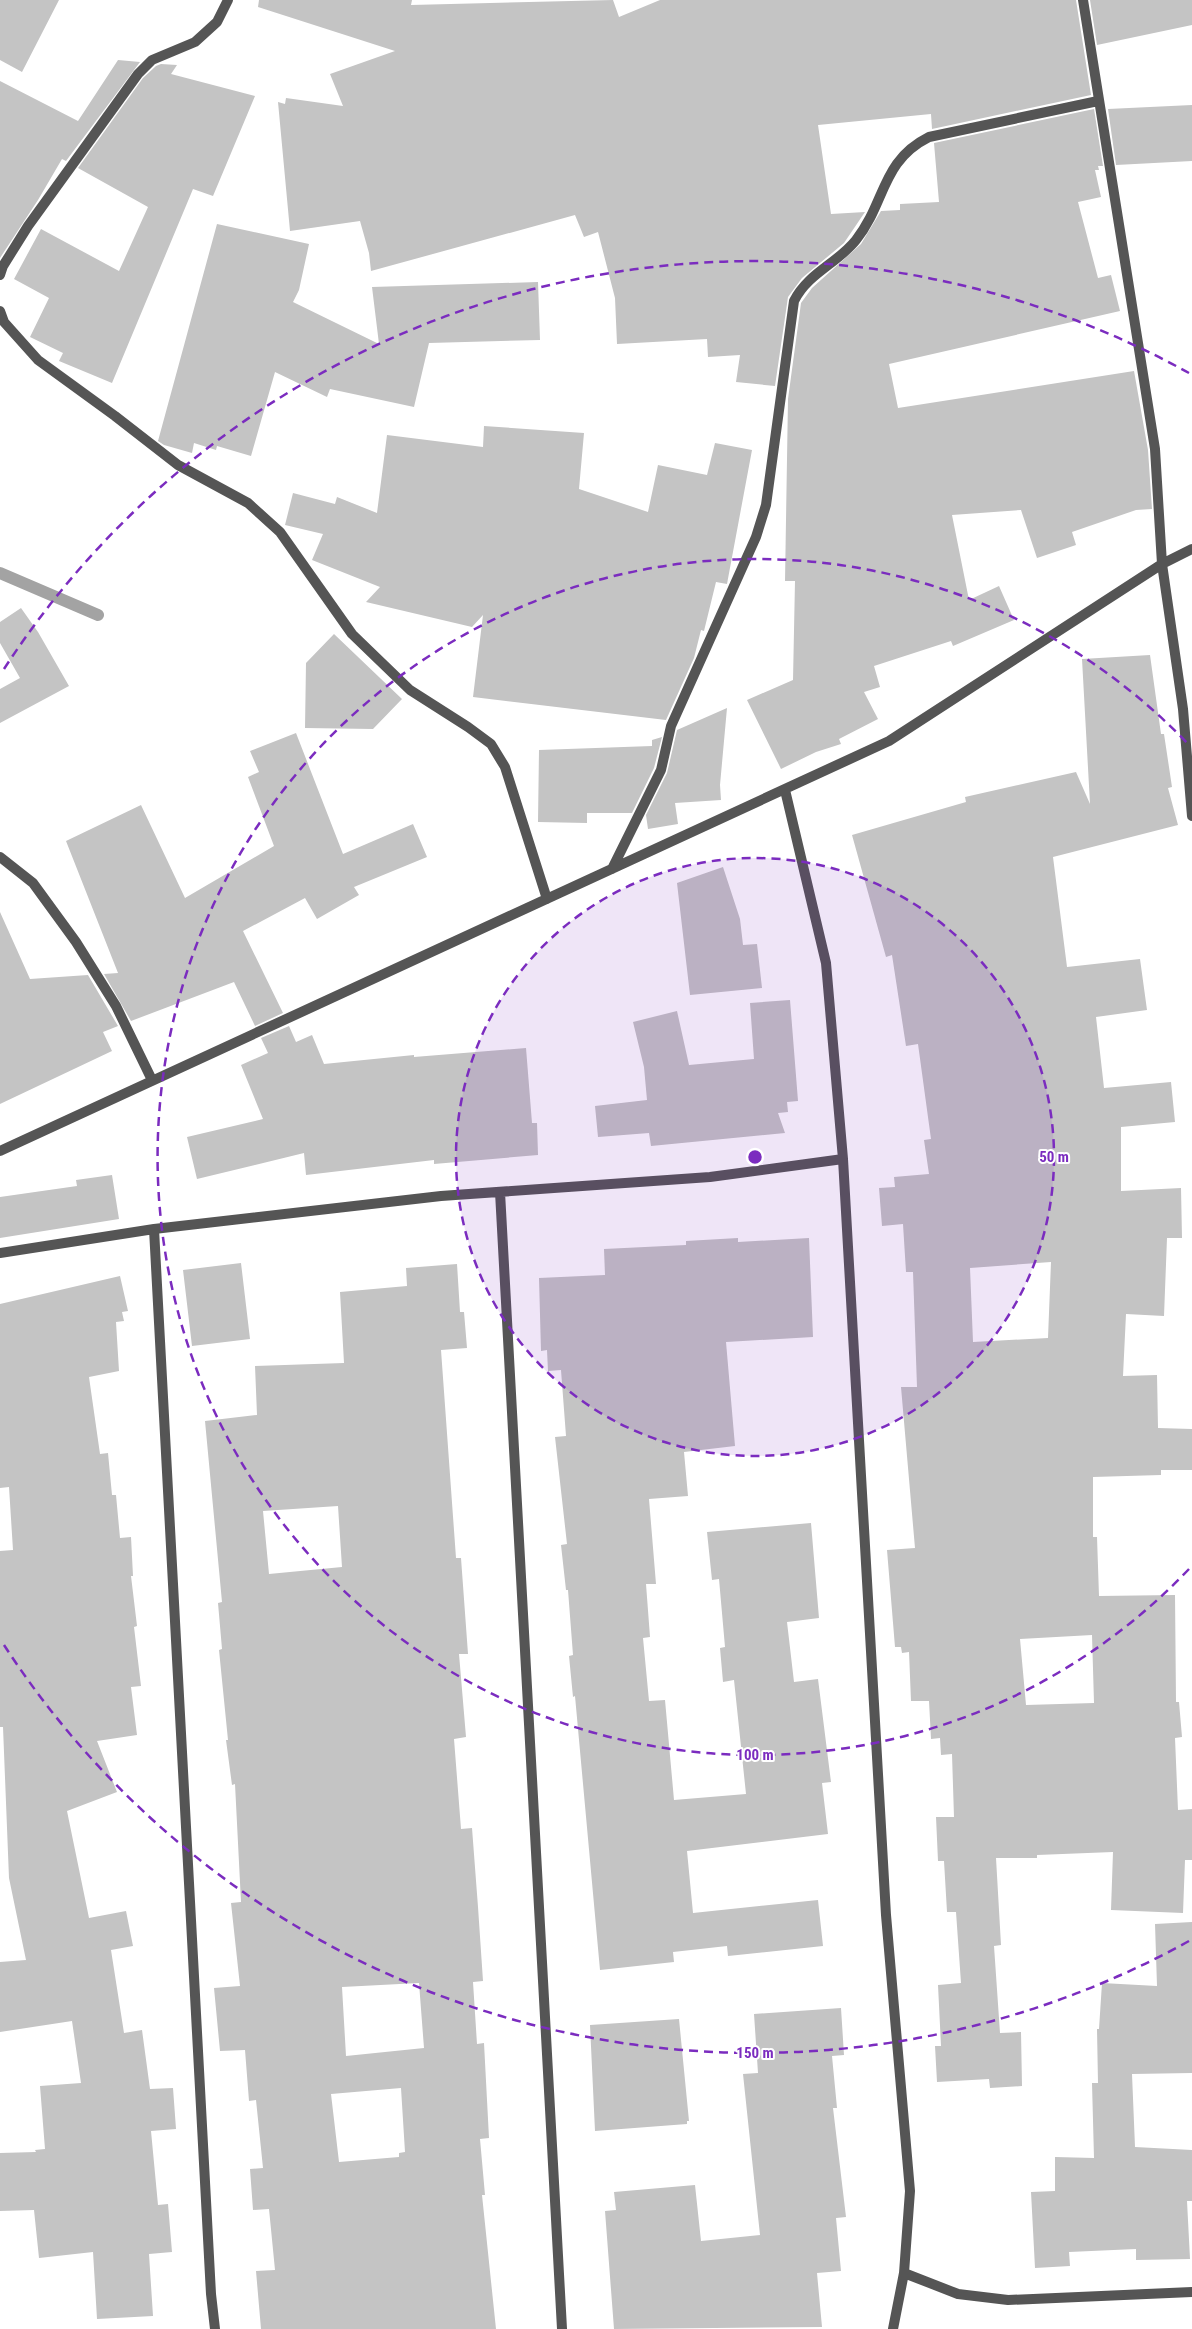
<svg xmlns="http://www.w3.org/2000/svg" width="1192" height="2329" viewBox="0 0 1192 2329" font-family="'Roboto Condensed',sans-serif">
<rect width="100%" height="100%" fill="#fff"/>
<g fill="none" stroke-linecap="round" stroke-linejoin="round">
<path stroke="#a3a3a3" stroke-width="12" d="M0,573L98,615"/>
</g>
<path fill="#c4c4c4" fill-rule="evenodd" d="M0,0H59L22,72L0,60Z
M259,0H412L411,5L613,0L619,17L660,0H1076L1091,95L932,129L931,114L818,125L831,214L865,212L844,243L802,278L788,297L775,386L736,382L740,355L708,357L707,339L617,344L615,298L598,232L584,237L575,215L371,271L369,253L360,221L290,231L278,102L285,104L286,98L343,106L330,74L395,51L258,7Z
M1090,0H1192V25L1097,45Z
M118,60L140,62L66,161L62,159L38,200L0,258V81L78,121Z
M161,64L177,65L171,74L255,96L213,196L193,189L112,383L59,361L63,353L30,337L49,298L14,279L41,229L119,271L148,207L78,168L143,78L156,66Z
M1192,105V161L1116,165L1108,109Z
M1094,109L1103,166H1098L1099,170H1095L1101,197L1078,202L1098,278L1111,275L1120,311L889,364L898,408L1134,371L1148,450L1152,509L1136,510L1072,532L1076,545L1037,558L1021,510L952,515L969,600L999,586L1014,620L953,646L951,641L874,666L880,687L864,692L878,719L839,739L841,744L816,752L781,769L747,700L793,680L795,581H785L788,399L801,303L812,288L861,244L881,211L900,210V204L939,202L934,143Z
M217,224L309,244L299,290L293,302L379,344L372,287L538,282L540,340L429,343L414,407L330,389L327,397L275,372L251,456L217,446L216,450L194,443L192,453L164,445L158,441Z
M484,426L584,433L579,489L648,512L658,465L707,475L715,443L752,450L727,584L716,582L704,631L701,630L694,658L666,720L473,697L483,615L472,627L366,602L380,587L312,560L323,534L285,525L293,493L335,504L337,497L377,513L387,435L483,447Z
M21,608L38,632L69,686L0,723V689L20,678L0,643V622Z
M334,634L402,699L373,729L305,728L306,663Z
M1150,655L1161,734H1164L1172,787L1168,788L1178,825L1053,857L1067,967L1140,959L1147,1010L1096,1017L1104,1088L1171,1082L1175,1122L1121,1127V1191L1181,1188L1182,1238H1167L1164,1316L1126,1314L1123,1376L1157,1375L1158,1428L1192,1429V1470H1161V1475L1093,1477V1537H1097L1099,1596L1175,1595L1176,1702H1179L1182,1737L1175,1738L1178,1810L1192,1809V1860H1185L1183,1913L1111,1910L1113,1852L1037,1855V1858H996L1001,1945L994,1946L1000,2033L1021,2032L1022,2086L990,2088L989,2079L937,2082L935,2046H941L938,1985L961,1983L956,1912H947L944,1861H938L936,1817H954L952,1754L941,1755L940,1738L931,1739L929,1701H911L909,1652L902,1653L901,1647H895L887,1550L915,1548L901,1387H917L913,1272H906L903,1224L882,1226L879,1188L895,1187L894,1177L929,1174L924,1140L931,1139L918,1044L906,1046L892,955L886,957L852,835L966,802L965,797L1076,772L1090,804L1082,659ZM1051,1262L1048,1338L973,1342L970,1268ZM1092,1635L1094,1703L1026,1705L1020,1639Z
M727,708L720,785L721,800L675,803L678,824L648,829L646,815L667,773L677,730Z
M296,733L343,854L413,824L427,857L354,887L359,895L317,919L305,898L243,931L283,1013L255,1026L234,982L131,1021L104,974L118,973L66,841L141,805L185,898L274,846L248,777L259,772L250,751Z
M662,737L654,768L632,813H587V823L538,822L539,750L652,746V740Z
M723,867L740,919L743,945L757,944L762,988L690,995L677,883Z
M0,912L30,979L88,975L118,1026L103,1032L112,1051L0,1104Z
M790,1000L798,1101L787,1102L788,1112L778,1113L785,1133L651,1146L649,1133L598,1137L595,1106L647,1100L644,1067L633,1022L677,1011L689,1065L754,1059L750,1003Z
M289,1026L296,1042L312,1035L324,1064L414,1055V1057L526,1048L532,1123H537L538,1155L434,1164V1160L306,1175L304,1153L197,1179L187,1137L263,1119L241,1065L268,1053L261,1038Z
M112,1175L119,1219L0,1238V1197L77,1186L76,1180Z
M738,1238V1242L809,1238L813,1337L726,1342L735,1446L684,1452L688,1496L649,1499L656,1584H646L650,1637L643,1638L649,1701L665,1700L674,1800L746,1794L734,1680L723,1682L720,1648L725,1647L719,1579L712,1580L707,1532L811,1523L819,1618L787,1622L794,1682L818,1679L831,1782L822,1783L828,1834L687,1851L693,1913L818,1900L823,1946L728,1956L727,1946L673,1952L674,1962L600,1970L575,1696L573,1697L569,1656L573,1655L568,1590H566L561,1545L567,1544L555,1437L566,1436L561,1370L548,1371L547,1350L541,1351L539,1278L605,1275L604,1249L686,1245V1241Z
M241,1263L250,1339L192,1346L183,1270Z
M457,1264L460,1312H464L467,1348L441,1350L456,1558H461L468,1654H459L466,1737L454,1739L461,1829L472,1828L478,1907L483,1981L473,1982L477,2044L484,2043L489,2138L480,2139L485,2195H482L496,2329H261L256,2271L275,2270L269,2209L253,2210L250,2169L263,2168L256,2100L249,2101L245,2050L220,2051L214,1988L240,1986L231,1903L241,1902L235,1784L232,1785L226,1740H228L219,1650L222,1649L218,1603L222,1602L205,1421L257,1415L255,1366L344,1363L340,1292L407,1286L406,1268ZM338,1506L342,1567L269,1574L263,1511ZM419,1983L424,2048L346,2056L342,1987ZM401,2088L405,2152L399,2153V2157L339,2162L331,2094Z
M120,1276L128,1311L122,1312L124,1321L116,1322L119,1371L89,1377L100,1454L108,1453L112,1495H116L120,1538L131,1537L133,1576H131L137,1626L134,1627L141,1686L131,1687L137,1735L97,1741L117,1792L67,1811L89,1918L126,1911L133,1946L111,1950L124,2033L142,2030L150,2089L173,2088L176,2129L151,2131L158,2205L168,2204L172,2252L149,2254L153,2316L97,2319L93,2252L39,2258L34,2210L0,2211V2153L36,2152L35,2150L45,2149L40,2086L81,2083L72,2021L0,2032V1962L26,1960L9,1878L3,1727H0V1551L13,1550L9,1487L0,1488V1304Z
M1192,1922V2073L1132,2074L1135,2147L1192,2150V2201H1187L1190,2259L1136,2260V2249L1069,2252L1070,2266L1035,2268L1031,2192L1055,2191V2157L1094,2158L1092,2083H1098L1097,2029H1099L1102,1983L1157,1986L1155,1924Z
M841,2008L844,2055L832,2056L837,2108H833L846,2217L836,2218L841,2271L817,2273L822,2327L614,2329L605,2211L616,2210L614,2192L695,2185L701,2241L760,2235L743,2074L758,2073L754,2014Z
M679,2019L689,2121H687V2124L595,2131L590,2025Z"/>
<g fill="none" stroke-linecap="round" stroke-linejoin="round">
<path stroke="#555" stroke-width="10" d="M0,857L33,883L76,942L116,1006L152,1080"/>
<path stroke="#555" stroke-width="10" d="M1083,0L1155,449L1162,564L1183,709L1192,816
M0,275L3,266L28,226L138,74L152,60L195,42L217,22L228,0
M0,311L4,322L38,360L115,416L178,465L248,503L280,532L352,634L410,690L468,727L491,744L505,767L547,899
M785,790L826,963L843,1159L886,1915L910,2191L904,2273L893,2329
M612,869L661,770L671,726L756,537L766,505L794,301C808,273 838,263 856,240C886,202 881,161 929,137L1098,101
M0,1151L889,741L1162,564L1192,549
M500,1192L562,2329
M154,1229L211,2294L215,2329
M0,1253L154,1229L441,1196L710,1177L843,1159
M904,2273L958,2294L1008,2300L1192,2292"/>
</g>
<circle cx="755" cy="1157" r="299" fill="#7b2cbf" fill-opacity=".12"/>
<g fill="none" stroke="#7b2cbf" stroke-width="2.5" stroke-dasharray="9 6">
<circle cx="755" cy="1157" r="299"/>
<path d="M1189 1569A598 598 0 1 1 1189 745"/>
<path d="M1189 1941A896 896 0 0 1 4 1645M4 669A896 896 0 0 1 1189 373"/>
</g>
<circle cx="755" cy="1157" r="8" fill="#7b2cbf" stroke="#fff" stroke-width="2.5"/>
<g font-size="15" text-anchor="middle" font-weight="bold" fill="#7b2cbf" stroke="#fff" stroke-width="4" stroke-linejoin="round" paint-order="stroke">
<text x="1054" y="1162">50 m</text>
<text x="755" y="1760">100 m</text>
<text x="755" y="2058">150 m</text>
</g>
</svg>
